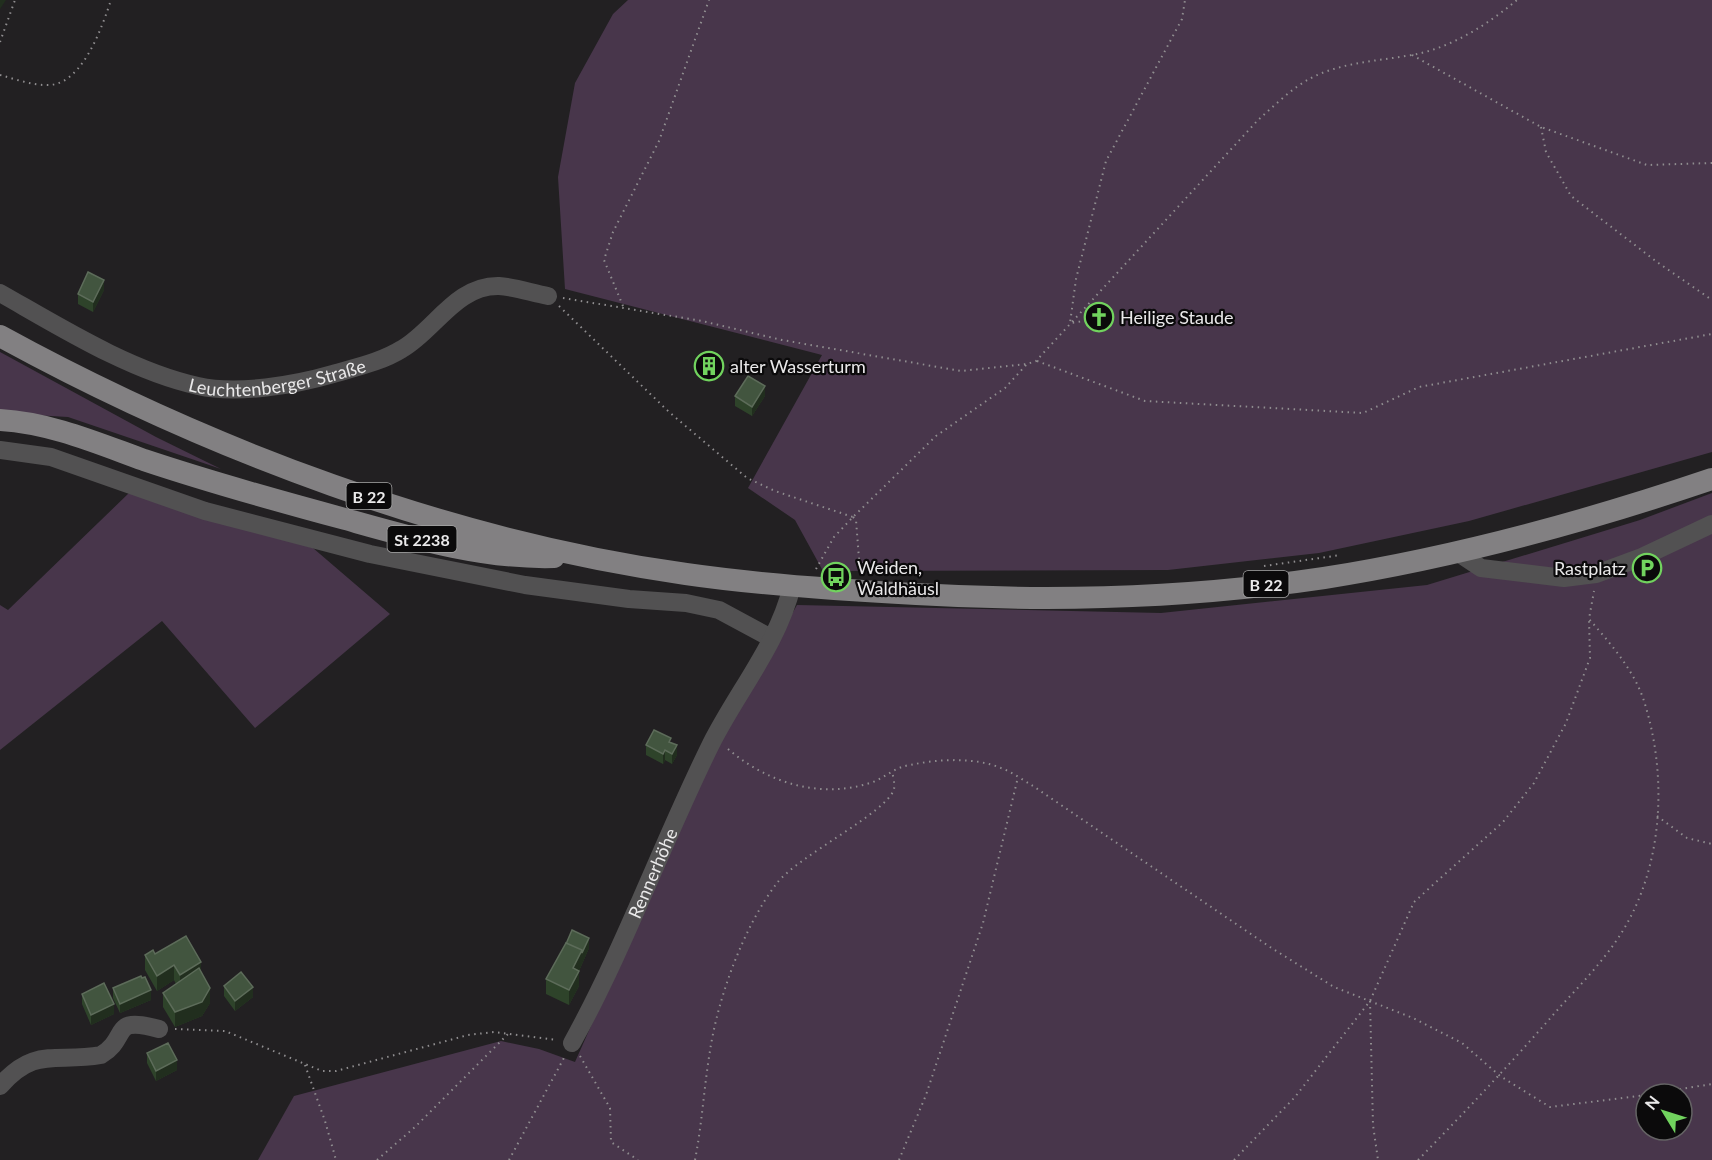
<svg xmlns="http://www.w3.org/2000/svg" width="1712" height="1160" viewBox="0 0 1712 1160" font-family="Lato,sans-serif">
<rect width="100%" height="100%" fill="#222022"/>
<path fill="#48364b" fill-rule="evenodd" d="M628,0H1712V452L1469,521L1319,553L1168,570L823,571L795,520L748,488L822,355L565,289L558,177L575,83L613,14Z
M0,352L156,437L221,469L68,417L0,413Z
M129,493L313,548L390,614L255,728L162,621L0,750V605L8,610Z
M1712,493V1160H258L294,1096L501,1041L539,1049L575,1062L707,765L797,605L1161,613L1427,585L1640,520ZM1646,1094H1682V1130H1646Z"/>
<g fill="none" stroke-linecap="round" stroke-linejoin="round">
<path stroke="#908e90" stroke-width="2" stroke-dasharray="1.5 4.5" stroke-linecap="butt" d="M0,42L15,0
M1412,55L1541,127L1647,165L1712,163
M0,75C15,79 31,85 46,85C82,87 102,27 111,0
M1541,127L1546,152L1571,196L1657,262L1712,300
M563,298L702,321L782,340L961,371L1027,364L1036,361L1258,120C1275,105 1293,87 1313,77C1344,62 1378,61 1412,55C1451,48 1487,25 1517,0
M559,306L669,412L747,478L775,491L853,517
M623,306L604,260L613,232L659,141L709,0
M1092,320L1070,323L1076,279L1106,161L1182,19L1185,0
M1037,361L1145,401L1363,413L1419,387L1712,334
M853,517L856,520L859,559L877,572
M1264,566L1341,555
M816,569L834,537L853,517L936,436L1005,388L1027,364
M728,749C768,783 821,800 873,782C886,777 895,767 910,765C938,759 975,757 1001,768C1012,772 1023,780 1033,786L1270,947L1334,987L1413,1018L1462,1043L1500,1076L1550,1107L1646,1095
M1657,816L1687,838L1712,844
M1370,1001L1373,1125L1378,1160
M175,1029L225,1031L322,1071H336L468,1035L494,1032L557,1040
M580,1056L610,1108L611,1142L638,1160
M305,1065L325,1121L336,1160
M1650,1094L1712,1084
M377,1160L415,1127L509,1033
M509,1160L565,1056
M695,1160C702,1124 704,1087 710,1051C718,997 744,926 777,883C798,856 888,812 894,789C895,784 893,776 892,771
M899,1160L926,1095L983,923L1018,777
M1234,1160L1295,1097L1370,1001L1414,902L1503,822L1534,783L1566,723L1590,658L1589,619
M1418,1160C1467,1110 1514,1060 1560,1007C1585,980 1613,951 1630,918C1664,853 1666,770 1644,701C1634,670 1610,643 1589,619L1594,591"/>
<g stroke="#525152" stroke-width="18">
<path id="s1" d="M0,293C60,327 130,371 198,386C237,395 295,385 333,374C357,367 381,362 402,349C435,330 456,285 499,286C515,287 532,293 548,296"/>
<path d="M0,450L51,457L205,511L370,554L525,585L629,599L686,603L719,610L771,638"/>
<path d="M1457,552L1481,568L1564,578L1596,574L1642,557L1712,524"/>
<path id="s2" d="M572,1043C625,947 662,843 711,744C737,692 778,644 792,586"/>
<path d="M0,1086C35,1046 55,1063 101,1055C130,1038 109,1015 159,1029"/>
</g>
<path stroke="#828082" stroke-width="22" d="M0,336C208,450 451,541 686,574C762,585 839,590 916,594C1052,602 1190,598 1324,578C1457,557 1585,522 1712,479
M0,420C51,423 97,443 144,460C210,482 278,501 345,519C413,538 483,559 554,557"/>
</g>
<path fill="#2e432a" d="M104,290L93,312L78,304V294Z
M715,363L709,374L702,369V364Z
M735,396H765L752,416L735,406Z
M671,742L677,755L672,764L665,760L663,764L646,755V745Z
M589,948L579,971V986L569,1005L546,994V979Z
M155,954L201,972L210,1003L202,1016L175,1027L163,1007V993L176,984L174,980L157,991L145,970V955Z
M142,978L151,1000L120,1013L113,998V988Z
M224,986L253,997L235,1011L224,996Z
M82,994L114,1014L91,1025L82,1004Z
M147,1053L177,1070L156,1081L147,1063Z"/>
<path fill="#212e1e" d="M0,0H6L0,9Z
M104,280V290L93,312V302Z
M715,358V363L709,374V369Z
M765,386V396L752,416V407Z
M677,745V755L672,764V754Z
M665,750V760L663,764V754Z
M589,938V948L579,971V986L569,1005V990L573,968L582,950Z
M201,962V977L180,989V975Z
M174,965V980L157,991V976Z
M253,987V997L235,1011V1001Z
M210,988V1003L202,1016L175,1027V1012Z
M151,990V1000L120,1013V1004Z
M114,1004V1014L91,1025V1015Z
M177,1060V1070L156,1081V1071Z"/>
<path fill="#42553f" stroke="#5d6c5a" stroke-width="1.5" d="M88,272L104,280L93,302L78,294Z
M708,354L715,358L709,369L702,364Z
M748,376L765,386L752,407L735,396Z
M654,730L671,738L669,742L677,745L672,754L665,750L663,754L646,745Z
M572,930L589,938L582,953V950L566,943V944Z
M186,936L201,962L180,975L174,965L157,976L145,955L153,950L155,954Z
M566,943L582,950L573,968L579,971L569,990L546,979Z
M199,968L210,988L202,1002L175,1012L163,993Z
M241,972L253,987L235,1001L224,986Z
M141,976L142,978L145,977L151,990L120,1004L113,988Z
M104,983L114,1004L91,1015L82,994Z
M168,1043L177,1060L156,1071L147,1053Z"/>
<defs>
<g id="church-ring" transform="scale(1.5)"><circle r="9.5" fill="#0b0a0b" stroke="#71d35e" stroke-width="1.5"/><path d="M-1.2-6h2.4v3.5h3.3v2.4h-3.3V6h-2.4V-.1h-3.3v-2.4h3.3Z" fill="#71d35e"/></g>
<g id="building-ring" transform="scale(1.5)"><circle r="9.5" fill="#0b0a0b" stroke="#71d35e" stroke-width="1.5"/><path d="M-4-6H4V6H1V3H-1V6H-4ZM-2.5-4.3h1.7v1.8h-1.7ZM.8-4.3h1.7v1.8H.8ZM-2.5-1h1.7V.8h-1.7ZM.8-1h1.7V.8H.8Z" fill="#71d35e"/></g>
<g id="parking-ring" transform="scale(1.5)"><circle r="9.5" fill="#0b0a0b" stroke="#71d35e" stroke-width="1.5"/><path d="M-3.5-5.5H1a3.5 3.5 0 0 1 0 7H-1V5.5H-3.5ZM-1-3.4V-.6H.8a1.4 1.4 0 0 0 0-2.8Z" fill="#71d35e"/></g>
<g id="bus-ring" transform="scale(1.5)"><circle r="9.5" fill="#0b0a0b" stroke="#71d35e" stroke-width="1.5"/><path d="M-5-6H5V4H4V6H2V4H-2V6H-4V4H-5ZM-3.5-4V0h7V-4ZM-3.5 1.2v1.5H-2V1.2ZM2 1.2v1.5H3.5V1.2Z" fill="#71d35e"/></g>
</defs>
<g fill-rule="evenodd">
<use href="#church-ring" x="1099" y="317"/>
<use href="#building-ring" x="709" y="366"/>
<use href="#parking-ring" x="1647" y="568"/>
<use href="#bus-ring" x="836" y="577"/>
</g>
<g text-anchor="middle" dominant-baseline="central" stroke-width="4.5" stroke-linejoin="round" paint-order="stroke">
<g fill="#0b0a0b" stroke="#a7a6a7" stroke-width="1.5">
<rect x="346.5" y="483" width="45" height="26" rx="4.5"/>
<rect x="387.5" y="526" width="69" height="26" rx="4.5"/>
<rect x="1243.5" y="571" width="45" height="26" rx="4.5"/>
</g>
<g font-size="16" font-weight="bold" fill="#eae9ea">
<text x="369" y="496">B 22</text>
<text x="422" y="539">St 2238</text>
<text x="1266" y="584">B 22</text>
</g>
<g font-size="18" fill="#eae9ea" stroke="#0b0a0b" text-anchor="start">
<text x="1120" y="317">Heilige Staude</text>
<text x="730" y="366">alter Wasserturm</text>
<text x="857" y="567">Weiden,<tspan x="857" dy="21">Waldhäusl</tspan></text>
<text x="1626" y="568" text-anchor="end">Rastplatz</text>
</g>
<g font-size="18" fill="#eae9ea" stroke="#0b0a0b">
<text stroke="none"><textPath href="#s1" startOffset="300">Leuchtenberger Straße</textPath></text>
<text stroke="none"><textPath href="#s2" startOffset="188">Rennerhöhe</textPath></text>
</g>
</g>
<g transform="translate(1664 1112) rotate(308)"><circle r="28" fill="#0b0a0b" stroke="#646364" stroke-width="1.5"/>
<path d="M0-4.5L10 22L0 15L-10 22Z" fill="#71d35e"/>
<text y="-9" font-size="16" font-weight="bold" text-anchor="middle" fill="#eae9ea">N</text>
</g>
</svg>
